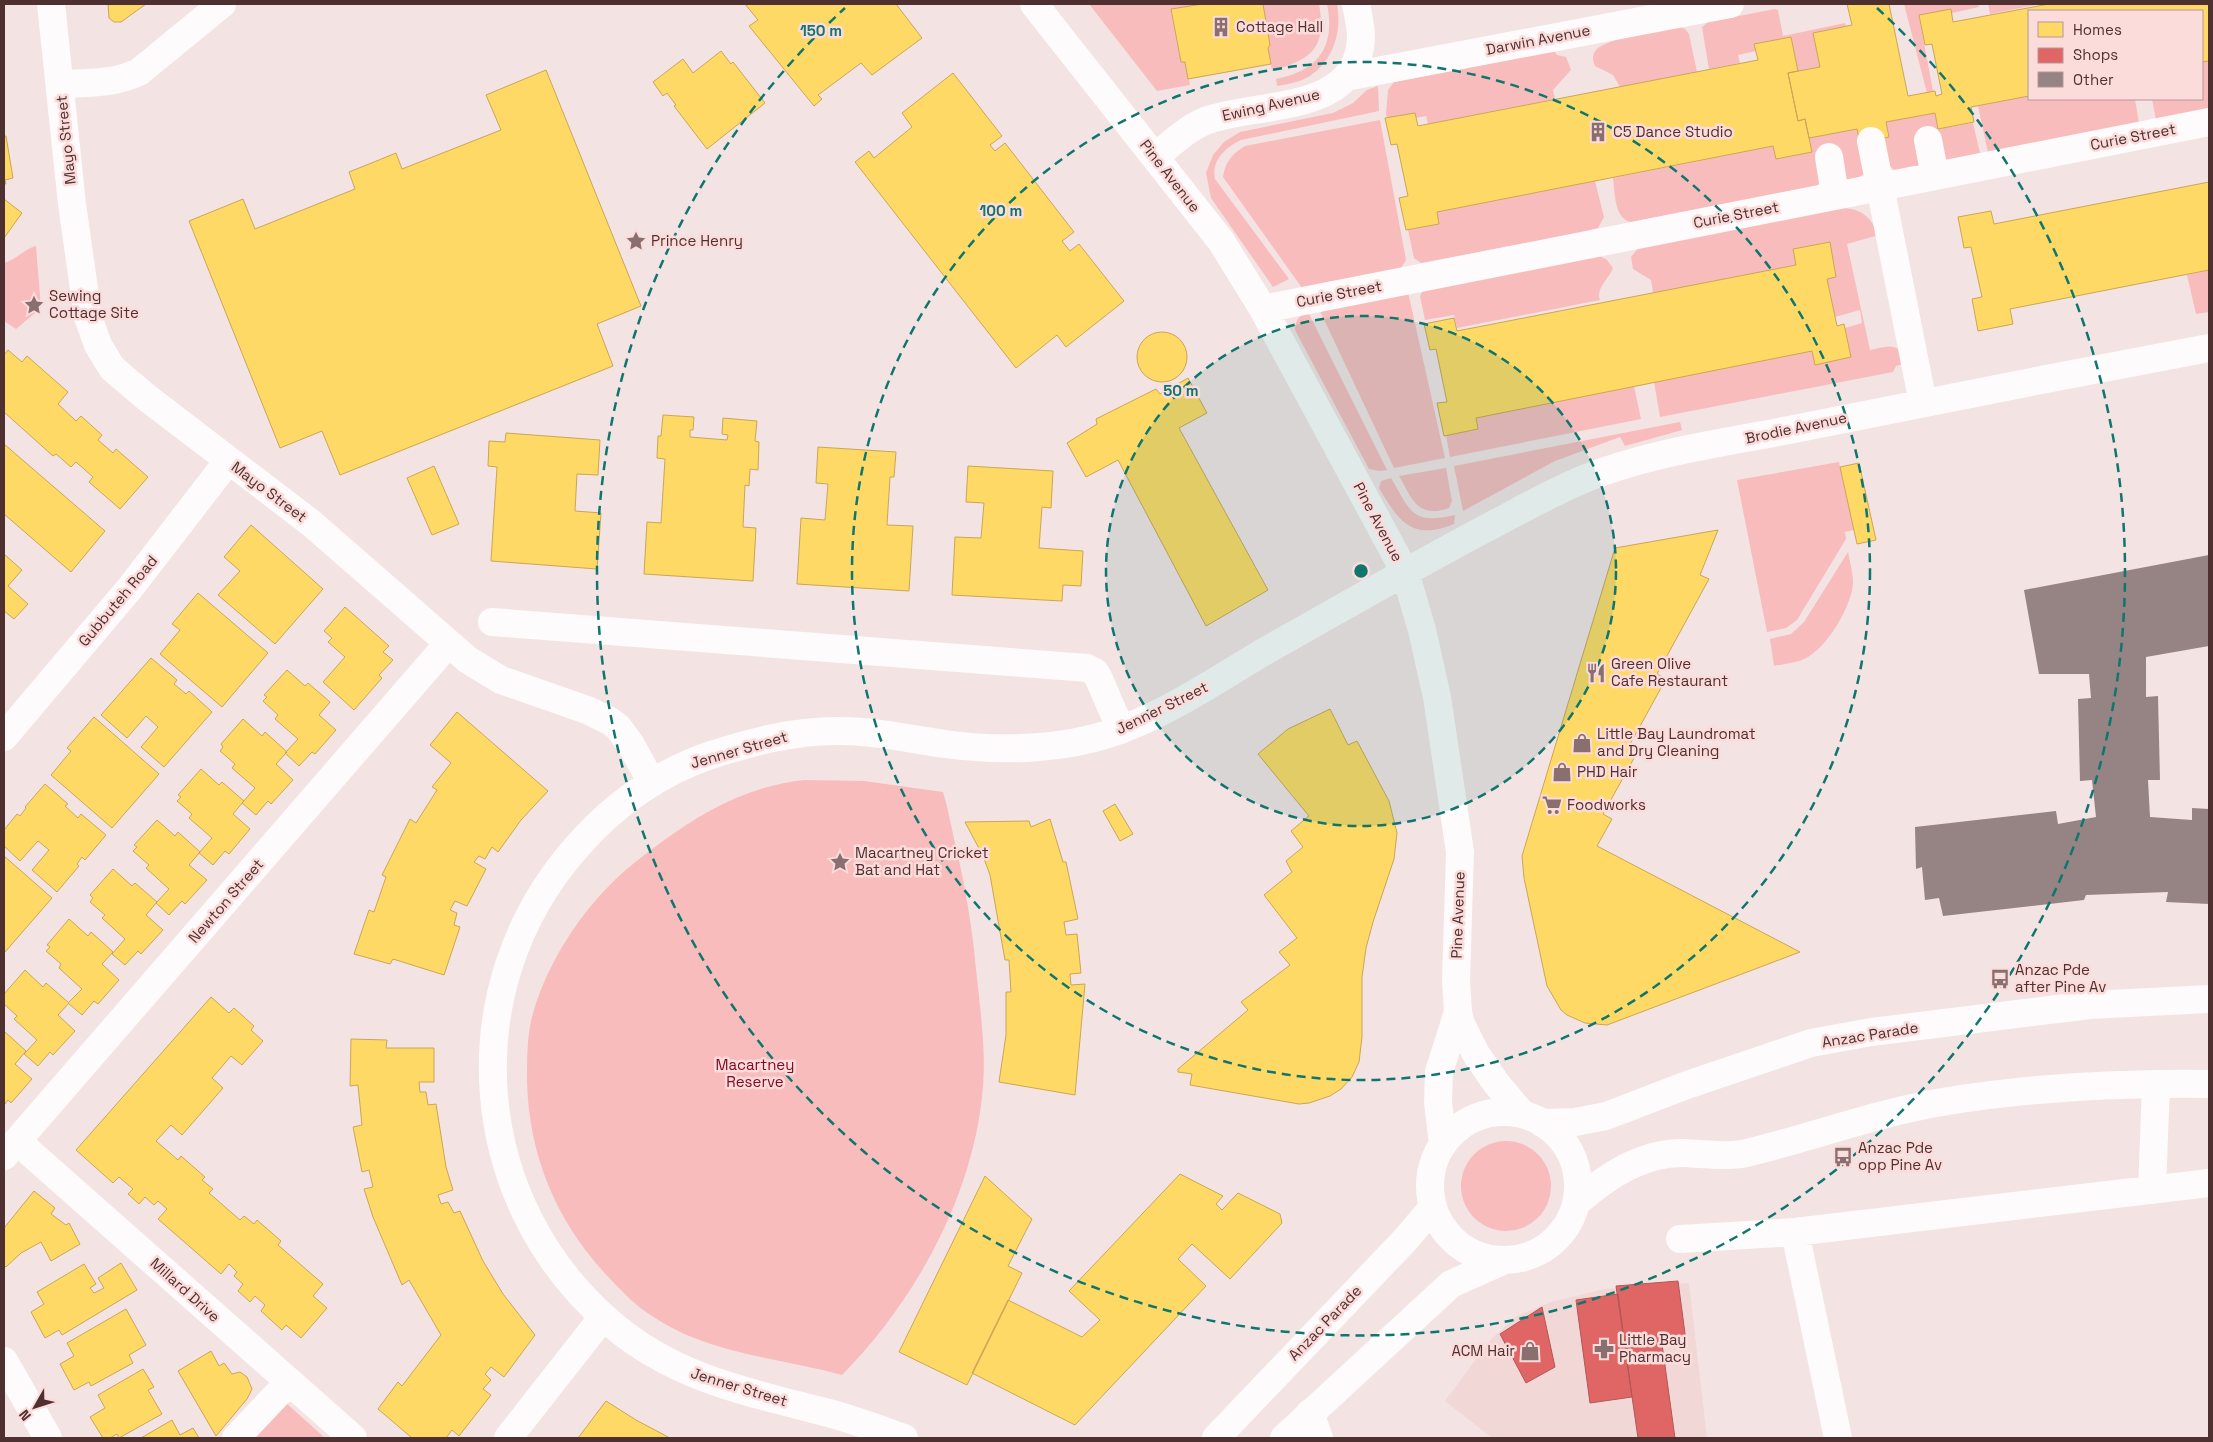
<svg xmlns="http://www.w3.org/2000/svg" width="2213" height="1442" font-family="'Space Grotesk',sans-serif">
<rect width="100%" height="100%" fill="#f4e3e3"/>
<path fill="#f2d7d7" d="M1689 1283 1707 1438H1492L1445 1401 1491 1339 1517 1316 1551 1302 1604 1289Z"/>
<path fill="#f8bcbd" d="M1089 4H1203L1171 10 1181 62H1185L1190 85 1157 91Z
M1263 4H1319C1327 48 1312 59 1272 71L1268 48 1270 45Z
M1327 4H1337C1342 31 1334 60 1310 76 1301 82 1288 84 1277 86L1276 79C1318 71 1336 47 1327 4Z
M1904 4H1978L1979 7 1952 13 1951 9 1919 16 1933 91 1927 93Z
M1988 4H2040L1990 14Z
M1775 9 1778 10 1783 36 1845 23 1846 27 1820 67 1798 71 1756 51 1738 55 1740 63 1709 69 1702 27 1708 22Z
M1680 27 1685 29 1689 34 1697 72 1620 87 1613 75 1595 66C1592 59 1592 54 1597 49 1608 38 1662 30 1680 27Z
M1554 51 1557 55 1566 57 1571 70 1553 90 1555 99 1428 124 1426 116 1416 118 1415 113 1388 118 1386 115 1388 90 1394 82Z
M2209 61V110L2156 120 2152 99H2202V62Z
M1378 86 1379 111 1241 140C1226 147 1211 160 1215 179L1289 279 1273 287 1211 198 1206 173 1213 155 1224 142 1240 132 1333 113 1353 103 1367 90Z
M2029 96V99H2135L2139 123 1988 153 1978 106Z
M1935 113 1938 129 1973 123 1980 153 1948 161 1920 163 1917 166 1896 171 1888 165 1882 138 1886 122Z
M1380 120 1406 260 1401 268 1302 288 1223 177C1225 162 1232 154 1245 146Z
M1857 129 1860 142 1872 166C1857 185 1843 181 1821 181L1817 186 1631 222C1614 219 1615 192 1613 178L1773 146 1777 159 1812 152 1809 138Z
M1595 181 1604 217 1598 228 1584 232 1421 263 1414 258 1408 230 1439 224 1437 212Z
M1842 208C1863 209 1870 217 1879 235L1847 244 1870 350C1881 348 1891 343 1900 350L1903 364 1896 366 1893 372 1660 417 1654 382 1812 351 1816 364 1851 357 1845 328 1862 323 1860 310 1835 317 1827 279 1836 276 1829 242 1793 249 1796 265 1653 293 1651 280 1633 269 1631 257 1639 247Z
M36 246 41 308 16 329 4 321V263C16 260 24 249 36 246Z
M1598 255 1607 260 1613 268C1609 279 1595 289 1600 300L1457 328 1454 315 1425 320 1420 296 1424 289Z
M2209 270V312L2196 314 2187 275Z
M1408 292 1445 458 1394 468 1320 311Z
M1308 312 1387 470 1380 471 1369 469 1295 330C1295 321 1299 315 1308 312Z
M1634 386 1641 419 1450 457 1446 435 1478 429 1476 418Z
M1680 422 1682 430 1625 446 1620 437 1555 461 1463 511 1454 466Z
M1839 462 1854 530 1845 532 1846 539 1797 620 1786 628 1767 632 1737 480Z
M1446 468 1452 501 1449 508C1418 519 1412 499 1399 476Z
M1391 478C1411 512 1412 525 1455 515L1454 524C1412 541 1399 522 1379 488L1381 481Z
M1848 552C1850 562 1853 573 1853 583 1852 606 1826 650 1804 659 1795 663 1783 664 1774 666L1770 639 1791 634 1804 622Z
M805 780 864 781 943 792C948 808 951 826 955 843 965 885 972 926 976 969 980 1008 986 1048 983 1086 975 1193 916 1300 842 1375 778 1358 704 1353 649 1314 636 1306 625 1294 614 1283 559 1227 529 1160 527 1081 527 1061 527 1040 531 1021 543 972 574 921 609 886 625 869 644 855 663 841 705 810 752 785 805 780Z
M1461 1186a45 45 0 1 1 90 0a45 45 0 1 1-90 0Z
M286 1403 325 1438H250Z"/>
<path fill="#ffd966" stroke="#caa656" d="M108 4H146L121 22H114L109 18Z
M745 4H896L922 38 872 75 861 63 818 95 822 99 814 106 749 26 758 20Z
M1203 4H1263L1270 45 1268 48 1271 64 1188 79 1185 62H1181L1171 9Z
M1847 4H1889L1908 96 1935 91 1936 96 1942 94 1932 44 1925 45 1919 15 1951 9 1953 22 2049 4H2209V61L2202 62V11H2029V96L1971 107 1974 122 1938 129 1935 113 1886 122 1889 137 1860 143 1857 129 1809 138 1805 119 1798 121 1788 73 1820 67 1813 33 1852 25Z
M1791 37 1798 71 1788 73 1798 121 1805 119 1812 152 1776 159 1773 146 1437 212 1439 224 1406 230 1399 198 1408 196 1397 144 1391 145 1385 118 1415 113 1418 126 1758 60 1754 44Z
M721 51 731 64 733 62 765 103 707 149 674 106 676 105 667 93 663 96 653 82 683 59 693 73Z
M546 70 641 306 597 324 613 366 340 475 322 431 280 448 189 221 243 199 255 229 355 189 349 172 374 162 396 153 402 169 501 130 486 95Z
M953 73 1002 136 990 145 995 151 1005 143 1074 232 1062 241 1070 251 1079 244 1124 301 1066 347 1057 335 1016 368 855 162 869 151 874 158 912 127 902 113Z
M4 136H6L13 178 5 180 6 184H4Z
M2209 182V270L2010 309 2013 324 1978 331 1972 299 1982 297 1971 247 1964 248 1958 217 1991 211 1994 224Z
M4 199 22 213 4 238Z
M1830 242 1836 277 1827 279 1837 326 1844 324 1851 357 1815 365 1812 351 1476 418 1478 429 1444 436 1437 403 1447 402 1436 349 1430 350 1424 324 1454 318 1457 331 1796 265 1793 249Z
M1137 357a25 25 0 1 1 50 0a25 25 0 1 1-50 0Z
M8 350 22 362 27 356 68 392 58 404 76 421 81 416 102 435 98 440 113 453 116 449 148 477 120 509 89 482 93 477 76 462 71 467 56 454 53 456 4 412V355Z
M1188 378 1207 413 1179 428 1268 590 1206 626 1118 460 1086 477 1067 443 1097 424 1096 419 1156 389 1160 394Z
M663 415 694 417 693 430H690V437L727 440 728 435 722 434 723 418 757 421 755 441 759 442 758 470 750 469 749 486 745 485 743 527 756 528 753 581 644 574 647 522 661 523 665 459 657 458 658 436H661Z
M506 433 600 440 598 475 577 474 575 511 601 513 597 569 491 561 497 467 488 466 489 441 505 442Z
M4 444 105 531 71 572 4 514Z
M818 447 896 452 894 477H890L887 525 913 526 909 591 797 584 801 518 825 520 828 484 816 483Z
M1859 463 1876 540 1857 544 1840 467Z
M434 466 459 524 432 535 407 478Z
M968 466 1053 471 1051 508 1042 507 1039 548 1083 551 1081 586 1063 585 1062 601 952 595 955 537 981 538 984 503 966 502Z
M251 525 323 589 275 644 218 595 240 571 224 557Z
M1718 530 1700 575 1709 579 1657 674 1666 679 1629 746 1638 751 1603 814 1612 819 1597 846 1800 952 1607 1025 1585 1023 1567 1015 1561 1010 1547 986 1524 878 1522 856 1615 548Z
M4 554 22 570 8 586 28 604 14 619 4 611Z
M198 593 268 653 222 707 160 654 180 630 172 624Z
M345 607 389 646 383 652 393 660 379 675 382 678 354 710 323 682 345 657 328 642 332 638 324 631Z
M151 658 177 680 174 684 186 694 189 691 212 712 164 767 141 747 158 727 146 716 127 738 101 715Z
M287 670 305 686 308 683 330 702 319 715 336 730 315 754 312 752 299 766 285 753 298 739 275 719 278 715 263 701 267 697 264 695Z
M1330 709 1348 745 1357 741 1389 801 1397 833 1394 859 1373 922 1366 948 1362 977V1037L1359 1062 1352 1077 1341 1089 1330 1096 1309 1103 1299 1104 1190 1085 1192 1074 1178 1072V1069L1248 1010 1241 1002 1290 965 1279 952 1297 938 1264 895 1292 872 1286 861 1303 847 1291 831 1309 816 1258 754 1288 729Z
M457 712 548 791 521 820 498 852 492 847 485 859 479 856 474 862 486 869 467 906 455 901 450 910 457 913 454 925 460 927 444 975 393 959 390 964 354 954 369 910 374 912 386 877 382 875 410 819 416 823 437 790 432 787 451 763 430 745Z
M94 717 159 774 112 828 51 775 71 751 67 748Z
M243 719 262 736 265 732 287 752 276 764 293 780 271 804 268 801 256 815 242 803 255 788 232 768 235 764 220 751 223 747 221 744Z
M201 769 219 785 222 782 244 801 233 814 250 829 229 854 225 851 213 865 199 853 212 838 189 818 192 814 177 801 181 797 178 795Z
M45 784 68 804 65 806 78 818 81 814 106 835 85 860 82 857 77 864 79 866 57 892 32 870 49 850 38 841 20 861 4 846V830L17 814 20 816 26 808 25 807Z
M1115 804 1133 834 1120 841 1103 811Z
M1050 819 1063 862H1066L1078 919 1064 922 1066 935 1077 934 1081 973 1070 974 1071 985 1085 984 1075 1095 999 1082 1006 1035V992H1011L1009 960H1005L990 875 983 856 965 822 1029 821 1031 827Z
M157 820 175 836 178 832 200 852 189 865 207 880 185 904 182 901 169 915 156 903 169 889 146 868 149 865 133 851 137 847 134 845Z
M4 856 52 898 5 952 4 951Z
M113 869 132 886 135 883 157 902 146 915 163 930 141 954 138 951 125 965 112 954 125 939 102 918 105 915 90 902 93 898 90 895Z
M69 919 88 936 91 932 113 952 102 964 119 980 98 1004 94 1001 82 1015 68 1003 82 989 59 968 61 964 46 951 50 947 47 945Z
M25 970 43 987 46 983 69 1003 58 1015 75 1031 53 1055 50 1052 38 1066 24 1054 37 1040 14 1019 17 1016 4 1004V994Z
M211 997 229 1013 234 1008 254 1026 251 1030 263 1041 242 1065 231 1056 212 1078 223 1088 182 1135 171 1125 156 1141 178 1160 181 1156 205 1177 202 1180 213 1189 209 1193 240 1220 244 1216 254 1224 257 1220 281 1241 278 1245 323 1284 313 1296 327 1308 301 1338 286 1325 282 1330 261 1311 265 1305 255 1296 250 1302 238 1291 243 1284 234 1276 237 1272 229 1264 221 1274 158 1219 167 1209 158 1201 154 1205 145 1197 139 1204 128 1194 133 1189 119 1177 113 1183 76 1150Z
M4 1031 26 1051 15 1064 32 1079 11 1103 8 1100 4 1105Z
M351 1039 387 1040 386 1048H434V1082H419L420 1092H426L428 1105 436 1104 446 1167 453 1190 438 1195 441 1204 448 1202 454 1213 460 1211 483 1261 503 1294 535 1335 504 1377 491 1367 485 1374 491 1380 483 1389 491 1395 459 1436 452 1430 446 1438H412L378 1409 398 1382 402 1386 441 1335 409 1280 402 1285 373 1217 364 1189 373 1187 369 1170 362 1172 353 1127 362 1125 358 1085 350 1086Z
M1180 1174 1223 1196 1216 1204 1222 1210 1238 1193 1280 1214 1282 1223 1230 1279 1192 1244 1178 1259 1206 1286 1075 1425 972 1373 1008 1300 1082 1337 1100 1320 1069 1291Z
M985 1176 1032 1219 1008 1266 1022 1273 967 1385 899 1352Z
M34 1191 55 1208 51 1214 66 1225 69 1223 80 1244 51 1261 41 1242 21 1253 6 1267 4 1265V1228Z
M121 1263 137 1290 62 1335 59 1330 45 1338 31 1312 44 1304 37 1292 84 1264 96 1284 90 1288 94 1293 104 1288 98 1278Z
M126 1309 146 1345 129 1355 133 1363 91 1386 89 1382 74 1390 60 1364 74 1356 67 1343Z
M211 1351 219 1366 224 1363 232 1374 240 1372 247 1377 252 1389 247 1399 216 1436 178 1371Z
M143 1369 154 1387 148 1390 162 1414 119 1438 117 1434 110 1438H103L90 1417 105 1408 98 1395Z
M606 1401 636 1420 670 1438H578Z
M172 1420 180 1435 193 1428 199 1438H141Z"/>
<path fill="#e06666" stroke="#b45656" d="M1678 1281 1686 1341 1662 1344 1675 1438H1638L1616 1286Z
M1618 1294 1632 1397 1590 1403 1576 1300Z
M1542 1307 1555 1367 1526 1383 1500 1334Z"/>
<path fill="#968384" d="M2209 555V646L2146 657V697L2158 696 2160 780H2148L2150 817 2192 820V808L2209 809V904L2166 902 2168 892 2086 895 2084 900 1943 916 1939 898 1925 900 1922 867 1916 869 1915 827 2056 811 2058 824 2096 817 2092 780 2080 781 2078 699 2091 698 2089 674H2039L2024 590Z"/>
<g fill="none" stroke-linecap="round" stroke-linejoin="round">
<path stroke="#fdfbfb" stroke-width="28" d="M51 4 72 204 88 317 98 345 112 368 146 397 311 523 468 660 501 680 587 710 610 721 618 727 631 745 652 783
M1034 4 1221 241 1263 309 1405 572 1422 630 1437 697 1460 852 1456 981 1458 1012 1461 1024 1476 1054 1496 1083 1522 1114
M1346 77 1730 4
M60 84C87 83 114 84 139 72L222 4
M1928 140 1935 176
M1871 141 1923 403
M1155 157C1171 144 1188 127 1208 120 1259 102 1358 114 1361 38 1361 26 1358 15 1356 4
M1829 157 1835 195
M1263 309 2209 122
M492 622 1087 668 1095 672 1099 679 1121 730
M4 737 130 588 228 461
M18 1142 353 1438
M1443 1144 1438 1102 1439 1072 1458 1012
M4 1156 447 645
M2152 1190 2156 1084
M1795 1232 1838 1438
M1680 1239 1795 1232 2209 1183
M4 1361 48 1438
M1310 1413 1319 1438
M236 1438 289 1382
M508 1438 603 1317
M904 1438C876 1428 847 1417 817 1410 743 1391 675 1377 614 1326 470 1206 451 991 575 849 612 806 659 772 714 754 755 741 798 730 841 731 876 731 910 739 945 744 1003 752 1070 750 1125 728 1174 709 1218 679 1262 653 1334 612 1406 571 1479 532 1514 514 1548 494 1584 479 1649 452 1730 442 1799 428 1936 400 2072 374 2209 348"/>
<path stroke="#fdfbfb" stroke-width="28" d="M1430 1186a74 74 0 1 1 148 0a74 74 0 1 1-148 0Z
M1542 1123 1575 1122 1606 1116 1687 1085 1811 1043 1871 1032 2090 1005 2209 999
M1576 1203C1607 1176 1642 1152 1685 1153 1705 1154 1722 1157 1742 1154 1811 1138 1878 1112 1948 1101 2034 1087 2122 1083 2209 1084
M1216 1438 1406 1239 1433 1207
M1284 1438 1451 1284 1505 1260"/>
</g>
<circle cx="1361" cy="571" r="255" fill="#0f766e" fill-opacity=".12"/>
<g fill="none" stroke="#0f766e" stroke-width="2.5" stroke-dasharray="9 6">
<circle cx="1361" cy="571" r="255"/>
<circle cx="1361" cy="571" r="509"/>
<path d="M1877 8A764 764 0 1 1 845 8"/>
</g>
<defs>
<symbol id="building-bare" viewBox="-9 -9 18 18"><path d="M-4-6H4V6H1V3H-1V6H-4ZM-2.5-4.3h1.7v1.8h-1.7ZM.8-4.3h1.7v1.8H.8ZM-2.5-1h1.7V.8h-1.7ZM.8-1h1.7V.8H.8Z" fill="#896f6f" stroke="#fcdcdb" stroke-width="2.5" paint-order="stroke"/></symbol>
<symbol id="sight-bare" viewBox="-9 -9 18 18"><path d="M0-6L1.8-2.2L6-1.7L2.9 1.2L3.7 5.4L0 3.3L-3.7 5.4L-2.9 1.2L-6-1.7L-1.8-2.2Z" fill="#896f6f" stroke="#fcdcdb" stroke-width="2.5" paint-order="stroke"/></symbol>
<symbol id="restaurant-bare" viewBox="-9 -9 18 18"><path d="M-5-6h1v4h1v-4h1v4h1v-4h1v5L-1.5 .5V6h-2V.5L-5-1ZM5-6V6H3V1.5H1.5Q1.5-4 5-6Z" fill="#896f6f" stroke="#fcdcdb" stroke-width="2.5" paint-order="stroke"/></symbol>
<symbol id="shop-bare" viewBox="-9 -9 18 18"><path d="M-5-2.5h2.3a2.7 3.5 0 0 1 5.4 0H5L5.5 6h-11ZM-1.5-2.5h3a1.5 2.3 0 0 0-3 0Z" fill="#896f6f" stroke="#fcdcdb" stroke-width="2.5" paint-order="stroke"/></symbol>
<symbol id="supermarket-bare" viewBox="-9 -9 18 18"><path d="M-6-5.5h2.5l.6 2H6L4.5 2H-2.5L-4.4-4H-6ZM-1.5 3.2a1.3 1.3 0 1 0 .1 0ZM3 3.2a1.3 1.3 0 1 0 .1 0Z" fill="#896f6f" stroke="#fcdcdb" stroke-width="2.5" paint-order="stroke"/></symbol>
<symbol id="bus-bare" viewBox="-9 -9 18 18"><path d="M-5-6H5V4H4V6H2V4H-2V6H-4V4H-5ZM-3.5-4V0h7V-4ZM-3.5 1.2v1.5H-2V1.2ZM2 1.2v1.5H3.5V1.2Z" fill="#896f6f" stroke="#fcdcdb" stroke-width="2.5" paint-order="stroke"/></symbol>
<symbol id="pharmacy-bare" viewBox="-9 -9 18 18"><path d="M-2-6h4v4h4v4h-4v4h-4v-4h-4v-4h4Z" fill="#896f6f" stroke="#fcdcdb" stroke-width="2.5" paint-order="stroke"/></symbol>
</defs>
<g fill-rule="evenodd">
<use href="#building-bare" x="1207" y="13" width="28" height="28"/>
<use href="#building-bare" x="1584" y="118" width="28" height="28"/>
<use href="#sight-bare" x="622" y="227" width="28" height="28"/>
<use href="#sight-bare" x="20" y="291" width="28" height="28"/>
<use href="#restaurant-bare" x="1582" y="659" width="28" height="28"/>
<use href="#shop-bare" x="1568" y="729" width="28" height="28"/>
<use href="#shop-bare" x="1548" y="758" width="28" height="28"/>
<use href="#supermarket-bare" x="1538" y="791" width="28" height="28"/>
<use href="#sight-bare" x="826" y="848" width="28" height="28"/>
<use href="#bus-bare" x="1986" y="965" width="28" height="28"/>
<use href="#bus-bare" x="1829" y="1143" width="28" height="28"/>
<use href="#pharmacy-bare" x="1590" y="1335" width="28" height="28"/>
<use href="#shop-bare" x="1516" y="1337" width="28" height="28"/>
</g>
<g text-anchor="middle" stroke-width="5" stroke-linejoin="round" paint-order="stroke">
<g font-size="15" fill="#4f3030" stroke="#fcdcdb" text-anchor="start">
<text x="1236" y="32">Cottage Hall</text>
<text x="1613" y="137">C5 Dance Studio</text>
<text x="651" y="246">Prince Henry</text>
<text x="49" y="301">Sewing<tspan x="49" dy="17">Cottage Site</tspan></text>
<text x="1611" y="669">Green Olive<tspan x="1611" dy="17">Cafe Restaurant</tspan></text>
<text x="1597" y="739">Little Bay Laundromat<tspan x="1597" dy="17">and Dry Cleaning</tspan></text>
<text x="1577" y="777">PHD Hair</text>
<text x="1567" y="810">Foodworks</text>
<text x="855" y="858">Macartney Cricket<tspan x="855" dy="17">Bat and Hat</tspan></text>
<text x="2015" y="975">Anzac Pde<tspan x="2015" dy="17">after Pine Av</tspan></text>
<text x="1858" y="1153">Anzac Pde<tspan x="1858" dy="17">opp Pine Av</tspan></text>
<text x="1619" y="1345">Little Bay<tspan x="1619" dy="17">Pharmacy</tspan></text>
<text x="1515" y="1356" text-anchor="end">ACM Hair</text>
</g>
<g font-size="15" fill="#4f3030" stroke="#fcdcdb">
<text transform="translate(1538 40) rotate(-11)" y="5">Darwin Avenue</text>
<text transform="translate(1271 105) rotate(-13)" y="5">Ewing Avenue</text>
<text transform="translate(2133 137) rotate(-11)" y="5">Curie Street</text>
<text transform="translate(66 140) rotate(-96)" y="5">Mayo Street</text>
<text transform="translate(1170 176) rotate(52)" y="5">Pine Avenue</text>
<text transform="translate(1736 215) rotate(-11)" y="5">Curie Street</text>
<text transform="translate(1339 294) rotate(-11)" y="5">Curie Street</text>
<text transform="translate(1796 428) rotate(-12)" y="5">Brodie Avenue</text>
<text transform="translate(269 492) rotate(37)" y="5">Mayo Street</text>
<text transform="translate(1378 522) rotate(62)" y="5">Pine Avenue</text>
<text transform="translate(118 601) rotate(-50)" y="5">Gubbuteh Road</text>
<text transform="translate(1162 708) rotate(-26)" y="5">Jenner Street</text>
<text transform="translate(739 750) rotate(-16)" y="5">Jenner Street</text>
<text transform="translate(226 901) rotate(-49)" y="5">Newton Street</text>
<text transform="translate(1458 915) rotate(-88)" y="5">Pine Avenue</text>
<text transform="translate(1870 1035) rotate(-9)" y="5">Anzac Parade</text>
<text transform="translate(185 1290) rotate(42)" y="5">Millard Drive</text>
<text transform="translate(1325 1323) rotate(-46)" y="5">Anzac Parade</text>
<text transform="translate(739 1387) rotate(17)" y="5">Jenner Street</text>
</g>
<g font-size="15" fill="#830922" stroke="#fcdcdb">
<text x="755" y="1070">Macartney<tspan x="755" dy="17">Reserve</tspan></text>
</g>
</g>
<circle cx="1361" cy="571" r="8" fill="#0f766e" stroke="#fcdcdb" stroke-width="2.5"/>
<g font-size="15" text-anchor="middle" font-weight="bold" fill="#0f766e" stroke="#fcdcdb" stroke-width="5" stroke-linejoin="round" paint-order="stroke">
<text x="821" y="36">150 m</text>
<text x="1001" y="216">100 m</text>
<text x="1181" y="396">50 m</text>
</g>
<rect width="2213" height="1442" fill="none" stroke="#4f3030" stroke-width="10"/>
<rect x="2028" y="10" width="175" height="90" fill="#fcdcdb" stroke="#b79797"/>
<rect x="2038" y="22" width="25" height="15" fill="#ffd966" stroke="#b79797"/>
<text x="2073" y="35" font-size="15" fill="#4f3030">Homes</text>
<rect x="2038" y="48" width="25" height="15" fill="#e06666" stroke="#b79797"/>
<text x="2073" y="60" font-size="15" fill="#4f3030">Shops</text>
<rect x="2038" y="72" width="25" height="15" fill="#968384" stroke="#b79797"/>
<text x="2073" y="85" font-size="15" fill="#4f3030">Other</text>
<g transform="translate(35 1407) rotate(231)" stroke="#fcdcdb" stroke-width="4" paint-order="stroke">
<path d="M0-4L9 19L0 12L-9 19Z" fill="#4f3030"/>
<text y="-8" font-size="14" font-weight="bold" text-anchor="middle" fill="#4f3030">N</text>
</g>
</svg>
